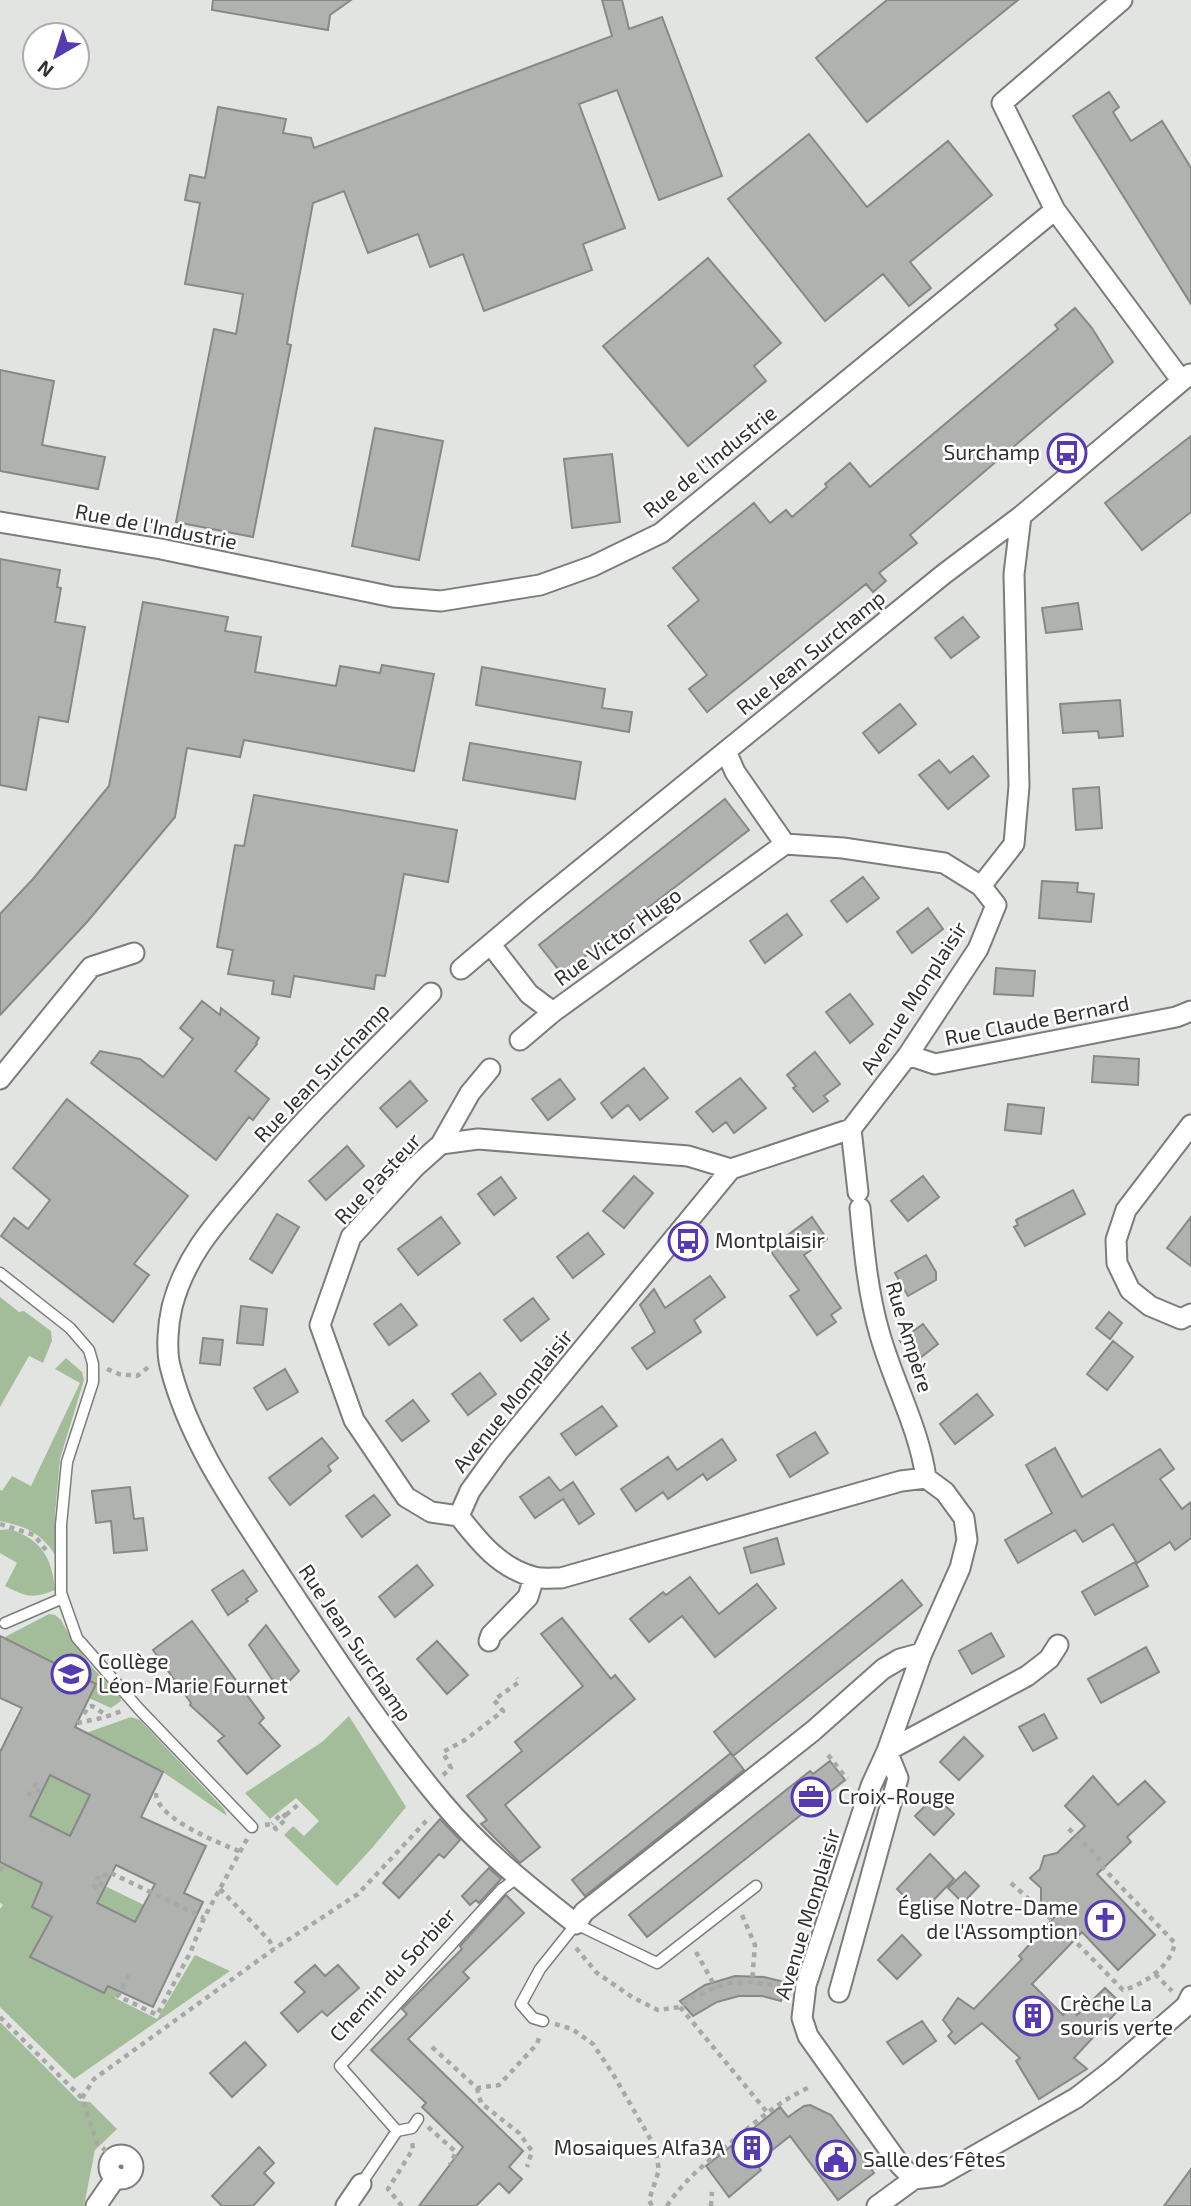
<svg xmlns="http://www.w3.org/2000/svg" width="1191" height="2206" font-family="'Exo 2',sans-serif">
<rect width="100%" height="100%" fill="#e2e4e1"/>
<path fill="#a3bd9a" d="M0 1297 19 1312 24 1311 51 1331 52 1341 43 1363 29 1356 0 1407Z
M66 1358 82 1372 84 1380 60 1459 55 1514 56 1556C40 1532 27 1527 0 1521V1490L2 1491 12 1476 31 1486 80 1383 55 1369Z
M10 1529C42 1540 52 1558 55 1590 32 1599 27 1597 5 1586L17 1563 0 1553V1530Z
M49 1614 55 1615 61 1620 71 1638 91 1666 120 1697 121 1701 111 1708 89 1698 95 1683 3 1638Z
M349 1716 406 1807 373 1847 337 1886 284 1835 293 1826 304 1836 319 1821 296 1798 270 1819 245 1793 322 1742Z
M131 1717 140 1720 224 1809 227 1816 163 1772 86 1733Z
M49 1775 90 1795 70 1836 30 1816Z
M0 1862 42 1883 32 1907 52 1917 31 1957 104 1993 114 1975 124 1979 115 1998 157 2019 195 1955 230 1971 74 2079 0 2007V1909L3 1905 0 1903Z
M105 1886 144 1905 135 1922 97 1903Z
M0 2022 79 2101 90 2102 117 2129 95 2150 84 2206H0Z"/>
<path fill="#b0b2af" stroke="#878986" stroke-width="2" fill-rule="evenodd" d="M213 0H351L330 15 328 30 212 10Z
M602 0H622L629 29 662 17 722 176 659 200 617 90 579 104 625 228 583 244 592 270 484 311 463 254 430 267 418 234 368 253 344 191 313 203 294 304 287 344 291 345 253 537 176 522 214 329 236 334 243 294 185 284 200 203 185 200 190 175 205 178 218 107 286 119 283 133 311 138 314 148 612 36Z
M887 0H1018L867 122 816 58Z
M1109 92 1119 107 1113 112 1131 141 1162 121 1191 168V304L1073 116Z
M809 134 867 207 948 141 992 195 910 262 931 288 909 306 883 274 825 321 728 199Z
M708 258 781 343 754 366 766 381 688 446 603 346Z
M1075 308 1092 328 1113 362 910 535 917 543 879 573 886 581 873 592 866 584 707 712 689 689 707 675 668 626 699 600 673 568 754 503 770 523 786 510 792 517 827 487 825 484 850 463 870 487 1058 329 1055 325Z
M0 370 54 381 42 445 105 457 98 489 0 471Z
M375 428 443 441 419 560 352 546Z
M1191 436V512L1142 550 1105 503Z
M612 454 620 522 572 528 564 459Z
M0 559 60 570 57 587 61 588 55 622 85 627 68 722 39 717 26 790 0 785Z
M143 602 228 617 225 631 261 637 255 672 336 686 340 666 380 673 382 665 434 674 414 771 244 740 240 757 187 748 175 817 87 922 0 1015V914L33 879 109 786Z
M1078 603 1082 629 1046 633 1042 608Z
M963 617 979 637 951 658 935 638Z
M482 667 605 689 602 708 632 712 629 732 476 705Z
M1120 700 1123 736 1099 738 1098 731 1063 733 1060 704Z
M900 704 916 724 879 753 863 733Z
M470 743 581 762 575 799 463 780Z
M973 756 989 776 948 809 919 775 939 760 950 773Z
M1099 787 1102 828 1076 830 1073 789Z
M254 795 457 830 448 882 404 874 385 976 376 975 374 989 294 976 290 997 272 994 274 981 228 974 233 950 217 947 235 845 244 846Z
M725 799 749 830 562 974 539 945Z
M863 877 879 898 847 922 831 901Z
M1042 881 1078 883 1077 892 1094 894 1091 922 1039 918Z
M928 908 943 929 912 953 897 932Z
M787 914 802 935 765 963 750 941Z
M996 968 1035 971 1033 996 994 994Z
M850 994 873 1024 850 1043 826 1012Z
M202 1001 220 1015 221 1008 259 1038 256 1043 257 1044 235 1071 269 1099 253 1120 249 1117 216 1160 91 1063 100 1051 140 1059 163 1077 193 1039 180 1028Z
M815 1052 840 1084 824 1096 828 1101 813 1112 793 1088 796 1086 787 1075Z
M1094 1056 1139 1059 1138 1085 1092 1082Z
M644 1068 668 1098 640 1120 628 1105 612 1118 601 1103Z
M740 1078 766 1108 734 1133 726 1122 713 1132 696 1112Z
M560 1079 575 1099 548 1120 532 1099Z
M410 1081 427 1101 397 1127 380 1108Z
M67 1099 188 1196 134 1264 149 1275 113 1322 1 1236 14 1218 28 1229 50 1200 13 1168Z
M1008 1104 1044 1108 1041 1134 1005 1130Z
M347 1146 364 1166 326 1200 309 1181Z
M634 1176 653 1193 624 1228 603 1211Z
M923 1176 939 1197 908 1221 891 1201Z
M501 1177 516 1198 494 1215 478 1194Z
M1073 1190 1085 1214 1025 1246 1014 1227 1018 1225 1016 1220Z
M277 1214 299 1227 272 1273 250 1259Z
M441 1217 460 1243 418 1275 398 1249Z
M812 1217 827 1239 804 1255 841 1308 831 1315 836 1322 817 1335 790 1296 799 1290 769 1249Z
M1191 1217V1266L1167 1248Z
M588 1233 604 1254 573 1278 557 1257Z
M926 1255 936 1272V1280L908 1296 895 1273Z
M710 1276 725 1297 694 1320 701 1332 647 1369 632 1348 655 1332 640 1305 654 1289 665 1308Z
M533 1298 549 1319 521 1341 504 1320Z
M401 1304 417 1325 389 1345 374 1324Z
M241 1306 267 1309 263 1345 237 1343Z
M1109 1312 1122 1323 1110 1339 1096 1328Z
M923 1324 938 1344 916 1361 900 1341Z
M203 1338 223 1340 220 1365 200 1363Z
M1113 1341 1133 1357 1107 1390 1087 1374Z
M285 1369 298 1392 267 1410 254 1388Z
M480 1373 496 1394 468 1415 452 1394Z
M977 1394 993 1415 955 1444 940 1424Z
M413 1400 429 1421 402 1441 386 1421Z
M602 1406 617 1426 576 1455 561 1434Z
M815 1432 828 1453 790 1477 777 1455Z
M322 1438 338 1458 328 1466 331 1471 290 1505 269 1478Z
M722 1439 736 1460 707 1480 703 1474 668 1499 663 1492 636 1511 621 1489 668 1457 677 1470Z
M1055 1448 1082 1497 1160 1449 1174 1469 1160 1479 1182 1509 1191 1502V1538L1175 1550 1170 1542 1137 1563 1113 1524 1083 1542 1075 1530 1018 1563 1005 1540 1052 1513 1026 1465Z
M549 1477 560 1491 573 1482 594 1514 579 1524 563 1499 535 1518 520 1497Z
M130 1487 134 1519 143 1518 147 1550 114 1553 111 1521 96 1523 92 1491Z
M374 1495 390 1515 362 1537 346 1516Z
M777 1538 784 1564 751 1573 744 1548Z
M1135 1562 1148 1586 1095 1615 1082 1592Z
M417 1565 433 1585 395 1617 379 1597Z
M243 1570 257 1591 246 1599 248 1601 228 1615 212 1590Z
M690 1577 719 1614 757 1584 776 1608 715 1657 682 1616 649 1642 630 1619 663 1592 666 1595Z
M902 1580 922 1605 733 1756 714 1732Z
M562 1618 611 1679 615 1675 635 1699 505 1805 540 1847 520 1863 481 1824 487 1820 467 1796 522 1751 515 1742 583 1686 541 1634Z
M192 1621 264 1718 259 1723 280 1746 247 1774 218 1741 224 1736 190 1705 191 1703 153 1650Z
M266 1625 299 1671 280 1691 249 1645Z
M991 1633 1004 1656 972 1674 959 1651Z
M0 1636 96 1684 75 1727 163 1772 141 1817 206 1846 184 1893 203 1902 153 2007 108 1986 104 1993 30 1957 52 1917 32 1907 42 1883 0 1862V1752L22 1708 0 1698ZM50 1775 90 1795 70 1836 30 1816ZM116 1865 155 1884 135 1922 97 1903Z
M437 1641 468 1675 447 1694 417 1659Z
M1146 1647 1159 1672 1101 1703 1088 1679Z
M1044 1714 1057 1738 1033 1751 1019 1727Z
M964 1737 983 1756 959 1780 940 1762Z
M731 1753 744 1770 585 1896 572 1880Z
M830 1761 845 1780 647 1937 629 1915 810 1771 813 1774Z
M1093 1776 1118 1805 1145 1781 1165 1802 1127 1837 1131 1842 1097 1874 1155 1935 1118 1970 1082 1932 1032 1984 1063 2015 1070 2008 1077 2015 1105 1988 1123 2005 1074 2058 1087 2069 1039 2099 1016 2061 1020 2058 982 2023 955 2044 948 2036 952 2032 943 2020 958 1998 974 2009 1022 1959 1019 1956 1059 1912 1041 1901V1888L1030 1878 1040 1869 1044 1856 1057 1853 1085 1826 1065 1806Z
M935 1796 954 1814 934 1835 915 1816Z
M440 1819 460 1840 444 1858 439 1854 399 1898 383 1883Z
M930 1854 954 1879 921 1913 897 1889Z
M489 1868 501 1879 479 1903 476 1900 470 1905 462 1896Z
M965 1872 979 1886 963 1903 948 1888Z
M506 1895 524 1913 463 1972 469 1978 408 2039 523 2151 509 2167 522 2179 509 2193 499 2183 476 2206H419L463 2147 422 2107 426 2103 371 2050 407 2014 402 2009 462 1949 460 1946Z
M902 1935 921 1955 897 1979 878 1960Z
M315 1965 325 1976 338 1965 359 1988 327 2016 322 2011 298 2032 281 2013 305 1992 295 1982Z
M735 1976 764 1977 788 1983 781 2001 762 1996H739L717 2002 693 2016 680 2001 705 1985Z
M922 2021 936 2041 903 2064 887 2042Z
M245 2042 266 2065 232 2097 210 2073Z
M810 2105 831 2115 874 2173 838 2200 790 2136 756 2163 761 2170 729 2197 706 2166 780 2107 788 2117 804 2106Z
M259 2147 274 2163 264 2173 274 2183 253 2206H222L212 2196Z
M1191 2169V2206H1164Z"/>
<g fill="none" stroke-linecap="round" stroke-linejoin="round">
<defs>
<path id="lane" d="M0 1273 70 1328 89 1350 93 1364V1382L67 1462 61 1525V1593L77 1638 139 1709 252 1827
M5 1623 63 1598
M543 2021 533 2018 521 2004 540 1969 576 1924 657 1963 756 1886
M397 2131 412 2128 418 2119
M361 2184 397 2131 340 2066 502 1889 517 1878"/>
<path id="street" d="M1055 210 1002 103 1122 0
M0 522 161 549 393 597 441 601 540 585 593 566 661 533 1055 210 1181 380
M726 751 735 772 785 844 843 848 944 863 981 886
M491 945 529 994 553 1012 785 844
M461 969 533 908 944 574 1021 516 1190 374
M431 993C369 1056 305 1116 249 1184 216 1223 185 1256 172 1307 168 1324 166 1349 170 1366 190 1446 241 1514 285 1582 335 1657 384 1733 442 1802 481 1849 529 1887 576 1924L584 1912 813 1731 883 1669 900 1659 922 1653
M520 1040 553 1012
M908 1055 935 1064 1176 1017 1191 1011
M0 1079 91 967 134 953
M1191 1125 1126 1210 1116 1240 1117 1263 1130 1290 1150 1306 1181 1319 1191 1314
M851 1129 858 1192
M441 1144 470 1093 490 1069
M860 1208C864 1251 868 1294 880 1335 894 1384 919 1428 926 1478
M459 1516 431 1512 406 1497 354 1420 320 1325 351 1237 414 1168 441 1144 478 1139 688 1156 731 1169
M489 1641 491 1635 528 1597 534 1577
M839 1992 898 1778 887 1751 1027 1676 1049 1659 1058 1645
M109 2167a12 12 0 1 1 24 0a12 12 0 1 1-24 0Z
M914 2179 900 2165 808 2036 802 2018 806 1985 871 1786 887 1751 922 1653 960 1568 967 1540 964 1518 945 1492 926 1478 901 1481 561 1578C553 1578 542 1579 534 1577 500 1568 479 1542 459 1516L470 1491 499 1451 731 1169 851 1129 908 1055 978 949 996 905 981 886 1014 844 1019 786 1014 574 1021 516
M96 2206 116 2177
M346 2206 361 2184
M877 2206 914 2179 939 2176 1076 2098 1111 2071 1186 2006 1191 1996"/>
</defs>
<use href="#lane" stroke="#7b7d7a" stroke-width="13"/>
<use href="#street" stroke="#7b7d7a" stroke-width="23"/>
<path stroke="#a8a9a7" stroke-width="4.5" stroke-dasharray="5 5" stroke-linecap="butt" d="M107 1369 119 1374 137 1376 150 1366
M0 1524 34 1535 46 1550
M84 1714 88 1707 92 1706 108 1716
M77 1723 102 1718 122 1711
M828 1755 847 1779
M443 1775 451 1768 443 1752 465 1740 503 1711 494 1700 519 1682 517 1678
M156 1793C156 1819 220 1843 241 1852
M28 1796 35 1785 40 1787 34 1798
M286 1815 300 1803
M265 1825 272 1824 276 1829 287 1818 282 1813 272 1824
M0 1871 4 1864
M111 1873 204 1918
M99 1876 94 1886 99 1889 107 1871
M1011 1883 1071 1937 1123 1990C1145 1984 1170 1967 1175 1943L1104 1869 1097 1856 1068 1828
M220 1889 269 1940 274 1949
M742 1915 755 1945 752 1982
M576 1948 597 1973 632 1997 658 2010 680 2007 694 1997 727 1983 752 1982 780 1986 786 1982
M696 1952 716 1988
M1155 1974 1172 1991
M129 1975 118 1996 157 2015 191 1951 204 1918 247 1839
M680 2007 767 2112
M0 2017 82 2098 97 2143 113 2157
M555 2024 572 2029 593 2044 613 2074 655 2147 659 2170 649 2200 652 2206
M432 2047 477 2088 499 2085 537 2044 540 2035
M477 2088 481 2103 519 2133 532 2151 527 2167
M82 2098 94 2079 274 1949 358 1894 430 1817
M428 2127 456 2152 450 2165
M402 2206 388 2189 413 2149 412 2142
M667 2206C683 2181 705 2164 728 2145 754 2123 780 2100 812 2086
M711 2206 712 2192"/>
<use href="#lane" stroke="#fff" stroke-width="10"/>
<use href="#street" stroke="#fff" stroke-width="19"/>
</g>
<defs>
<symbol id="bus-ring" viewBox="-11 -11 22 22"><circle r="9.5" fill="#fff" stroke="#553ab1" stroke-width="1.5"/><path d="M-5-6H5V4H4V6H2V4H-2V6H-4V4H-5ZM-3.5-4V0h7V-4ZM-3.5 1.2v1.5H-2V1.2ZM2 1.2v1.5H3.5V1.2Z" fill="#553ab1"/></symbol>
<symbol id="school-ring" viewBox="-11 -11 22 22"><circle r="9.5" fill="#fff" stroke="#553ab1" stroke-width="1.5"/><path d="M0-5L7-2L0 1L-7-2ZM-4 1L0 2.5L4 1V4Q0 6-4 4Z" fill="#553ab1"/></symbol>
<symbol id="office-ring" viewBox="-11 -11 22 22"><circle r="9.5" fill="#fff" stroke="#553ab1" stroke-width="1.5"/><path d="M-6-3h4V-5.5h4V-3h4V5H-6ZM-1-4.5V-3h2v-1.5ZM-6 0V1H6V0Z" fill="#553ab1"/></symbol>
<symbol id="church-ring" viewBox="-11 -11 22 22"><circle r="9.5" fill="#fff" stroke="#553ab1" stroke-width="1.5"/><path d="M-1.2-6h2.4v3.5h3.3v2.4h-3.3V6h-2.4V-.1h-3.3v-2.4h3.3Z" fill="#553ab1"/></symbol>
<symbol id="building-ring" viewBox="-11 -11 22 22"><circle r="9.5" fill="#fff" stroke="#553ab1" stroke-width="1.5"/><path d="M-4-6H4V6H1V3H-1V6H-4ZM-2.5-4.3h1.7v1.8h-1.7ZM.8-4.3h1.7v1.8H.8ZM-2.5-1h1.7V.8h-1.7ZM.8-1h1.7V.8H.8Z" fill="#553ab1"/></symbol>
<symbol id="civic-ring" viewBox="-11 -11 22 22"><circle r="9.5" fill="#fff" stroke="#553ab1" stroke-width="1.5"/><path d="M-.6-6.5H3V-4.5H.6V-3L4-1V1h2V6H-6V1h2V-1L-.6-3ZM-1.2 2.5V6h2.4V2.5Z" fill="#553ab1"/></symbol>
</defs>
<g fill-rule="evenodd">
<use href="#bus-ring" x="1045" y="431" width="44" height="44"/>
<use href="#bus-ring" x="666" y="1219" width="44" height="44"/>
<use href="#school-ring" x="49" y="1652" width="44" height="44"/>
<use href="#office-ring" x="789" y="1775" width="44" height="44"/>
<use href="#church-ring" x="1083" y="1898" width="44" height="44"/>
<use href="#building-ring" x="1011" y="1994" width="44" height="44"/>
<use href="#building-ring" x="730" y="2126" width="44" height="44"/>
<use href="#civic-ring" x="814" y="2138" width="44" height="44"/>
</g>
<g text-anchor="middle" stroke-width="5" stroke-linejoin="round" paint-order="stroke">
<g font-size="21" fill="#303130" stroke="#fff" text-anchor="start">
<text x="1040" y="460" text-anchor="end">Surchamp</text>
<text x="715" y="1248">Montplaisir</text>
<text x="98" y="1669">Collège<tspan x="98" dy="24">Léon-Marie Fournet</tspan></text>
<text x="838" y="1804">Croix-Rouge</text>
<text x="1078" y="1915" text-anchor="end">Église Notre-Dame<tspan x="1078" dy="24">de l'Assomption</tspan></text>
<text x="1060" y="2011">Crèche La<tspan x="1060" dy="24">souris verte</tspan></text>
<text x="725" y="2155" text-anchor="end">Mosaiques Alfa3A</text>
<text x="863" y="2167">Salle des Fêtes</text>
</g>
<g font-size="21" fill="#303130" stroke="#fff">
<text transform="translate(710 462) rotate(-39)" y="7">Rue de l'Industrie</text>
<text transform="translate(156 527) rotate(11)" y="7">Rue de l'Industrie</text>
<text transform="translate(811 653) rotate(-39)" y="7">Rue Jean Surchamp</text>
<text transform="translate(618 937) rotate(-36)" y="7">Rue Victor Hugo</text>
<text transform="translate(914 998) rotate(-57)" y="7">Avenue Monplaisir</text>
<text transform="translate(1037 1021) rotate(-11)" y="7">Rue Claude Bernard</text>
<text transform="translate(322 1073) rotate(-46)" y="7">Rue Jean Surchamp</text>
<text transform="translate(378 1179) rotate(-47)" y="7">Rue Pasteur</text>
<text transform="translate(909 1337) rotate(73)" y="7">Rue Ampère</text>
<text transform="translate(513 1401) rotate(-51)" y="7">Avenue Monplaisir</text>
<text transform="translate(355 1643) rotate(56)" y="7">Rue Jean Surchamp</text>
<text transform="translate(808 1914) rotate(-73)" y="7">Avenue Monplaisir</text>
<text transform="translate(393 1975) rotate(-47)" y="7">Chemin du Sorbier</text>
</g>
</g>
<g transform="translate(56 56) rotate(219)"><circle r="33" fill="#ffffff" stroke="#acadac" stroke-width="2"/>
<path d="M0-5L12 26L0 18L-12 26Z" fill="#553ab1"/>
<text y="-10" font-size="19" font-weight="bold" text-anchor="middle" fill="#303130">N</text>
</g>
</svg>
